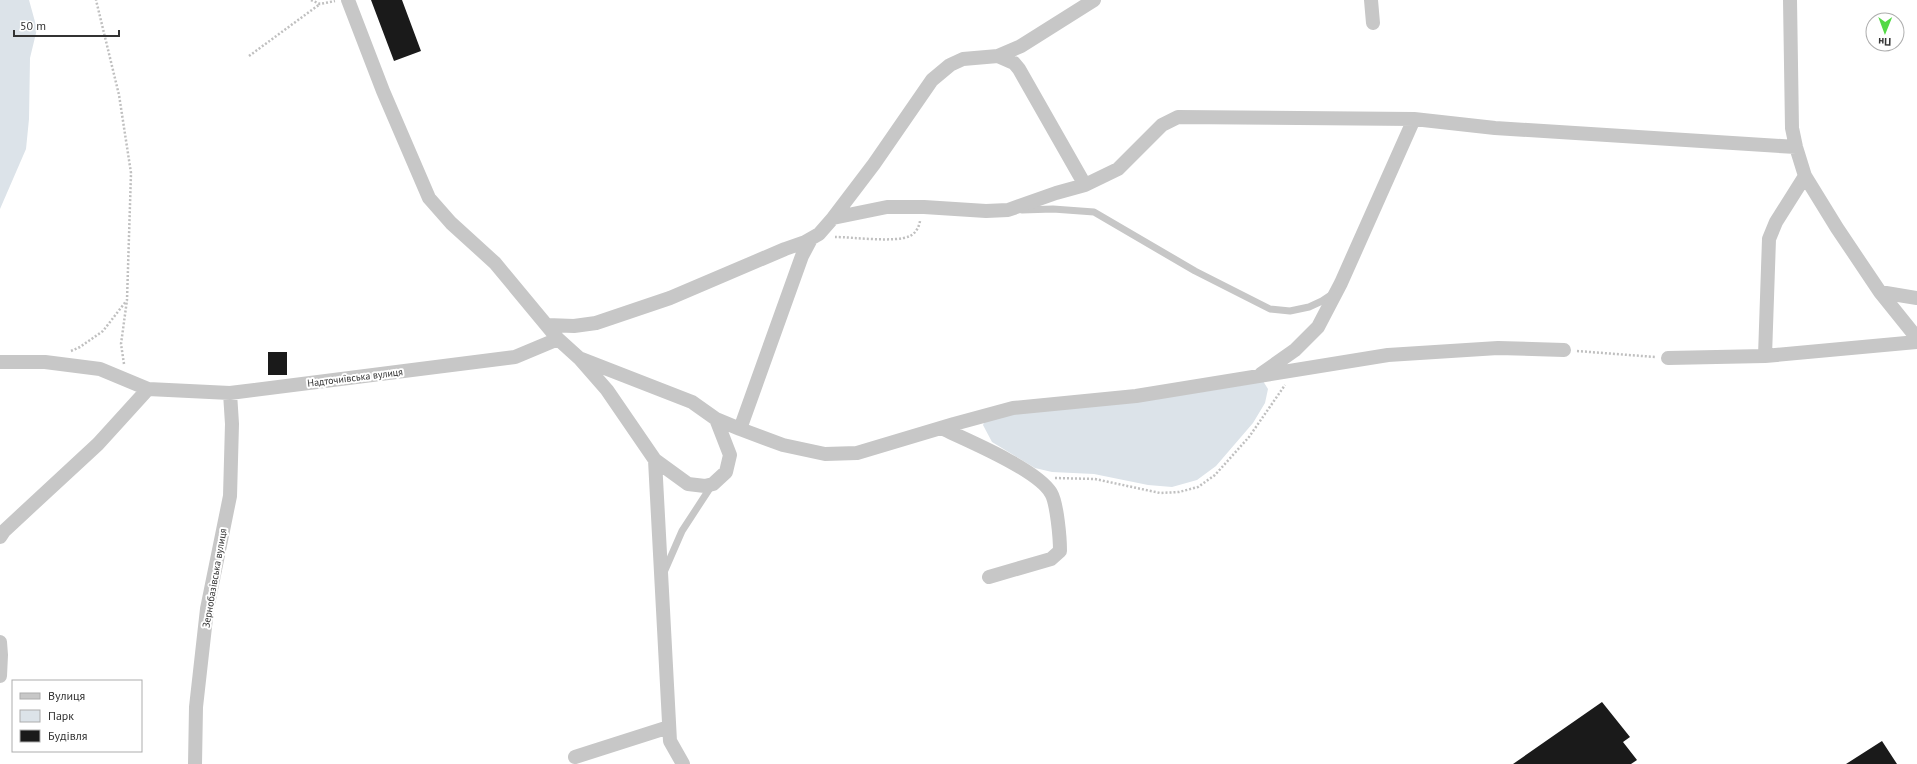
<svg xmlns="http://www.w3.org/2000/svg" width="1917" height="764" font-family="'PT Sans',sans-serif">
<rect width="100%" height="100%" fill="#fff"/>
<path fill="#dce3e9" d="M0 0H29L37 29 30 58 29 119 26 149 0 209Z
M1263 381 1268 389 1265 403 1253 423 1216 466 1197 480 1172 487 1148 485 1094 474 1052 472 1035 468 992 442 983 425 987 416Z"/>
<path fill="#1a1a1a" d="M371 0H402L421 51 394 61Z
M268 352H287V375H268Z
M1602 702 1630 737 1623 742 1637 760 1631 764H1513Z
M1882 741 1897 764H1846Z"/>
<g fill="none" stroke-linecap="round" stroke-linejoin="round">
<path stroke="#c0c0c0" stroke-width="2.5" stroke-dasharray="2 2" stroke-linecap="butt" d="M311 0 320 4 335 1
M249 56 320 4
M835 237C853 237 895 243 910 236 916 233 919 227 920 221
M71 351 80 347 103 331 127 300 131 173 119 95 96 0
M1577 351 1655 357
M124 364 121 344 127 300
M1055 478 1095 479 1160 493 1179 492 1198 487 1215 475 1249 437 1285 385"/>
<path stroke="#c7c7c7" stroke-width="7" d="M1022 210 1053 209 1094 212 1195 271 1270 309 1290 311 1309 307 1322 301 1331 295
M665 570 682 531 712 485"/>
<path stroke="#c7c7c7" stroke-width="14" d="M348 0 383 91 429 198 451 223 495 263 558 339 579 358 607 390 655 460 688 484 705 486 713 484 726 472 730 455 716 419
M1371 0 1373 23
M1790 0 1792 128 1796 147 1805 176 1837 228 1880 292 1917 338
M998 56 1014 63 1019 69 1085 185
M833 218 887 207H924L986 211 1008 210 1056 193 1085 185 1118 169 1162 125 1178 117 1414 119 1495 128 1796 147
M1880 292 1917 298
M547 325 574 326 596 323 670 298 785 249 805 242 819 234 833 218 874 164 932 80 950 65 963 59 998 56 1021 46 1094 0
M1765 356 1769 239 1776 222 1805 176
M579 358 692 402 716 419 740 429 783 445 825 454 857 453 954 424 1013 408 1136 396 1388 355 1498 348 1564 350
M1668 358 1765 356 1917 342
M0 362H45L100 369 148 389 230 393 515 357 558 339
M1261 374 1295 350 1318 327 1341 283 1414 119
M941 428C967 440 1038 470 1051 493 1057 503 1060 538 1060 551L1051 559 989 577
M740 429 802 256 811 239
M655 460 670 741 683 764
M0 537 4 531 98 444 148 389
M0 642 1 655 0 676
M575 757 669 727
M195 764 196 707 207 609 230 496 232 424 230 393"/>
</g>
<g text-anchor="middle" stroke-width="4" stroke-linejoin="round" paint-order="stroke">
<g font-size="10" fill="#333" stroke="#fff">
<text transform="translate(355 377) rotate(-7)" y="4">Надточиївська вулиця</text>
<text transform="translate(214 578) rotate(-80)" y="4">Зернобазівська вулиця</text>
</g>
</g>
<rect x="12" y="680" width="130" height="72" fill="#ffffff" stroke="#adadad"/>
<rect x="20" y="693" width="20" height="6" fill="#c7c7c7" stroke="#adadad"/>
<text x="48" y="700" font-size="12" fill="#333333">Вулиця</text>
<rect x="20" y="710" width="20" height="12" fill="#dce3e9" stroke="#adadad"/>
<text x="48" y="720" font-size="12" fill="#333333">Парк</text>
<rect x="20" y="730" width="20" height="12" fill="#1a1a1a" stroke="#adadad"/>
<text x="48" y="740" font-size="12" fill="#333333">Будівля</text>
<g transform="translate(1885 32) rotate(181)"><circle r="19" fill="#ffffff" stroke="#adadad"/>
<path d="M0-3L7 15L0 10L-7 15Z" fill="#53d945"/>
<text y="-6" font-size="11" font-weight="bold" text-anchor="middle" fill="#333333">Пн</text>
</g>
<path d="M14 30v6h105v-6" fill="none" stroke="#333333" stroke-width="2"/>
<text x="20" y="30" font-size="12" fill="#333333" stroke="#ffffff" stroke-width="3" paint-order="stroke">50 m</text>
</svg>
